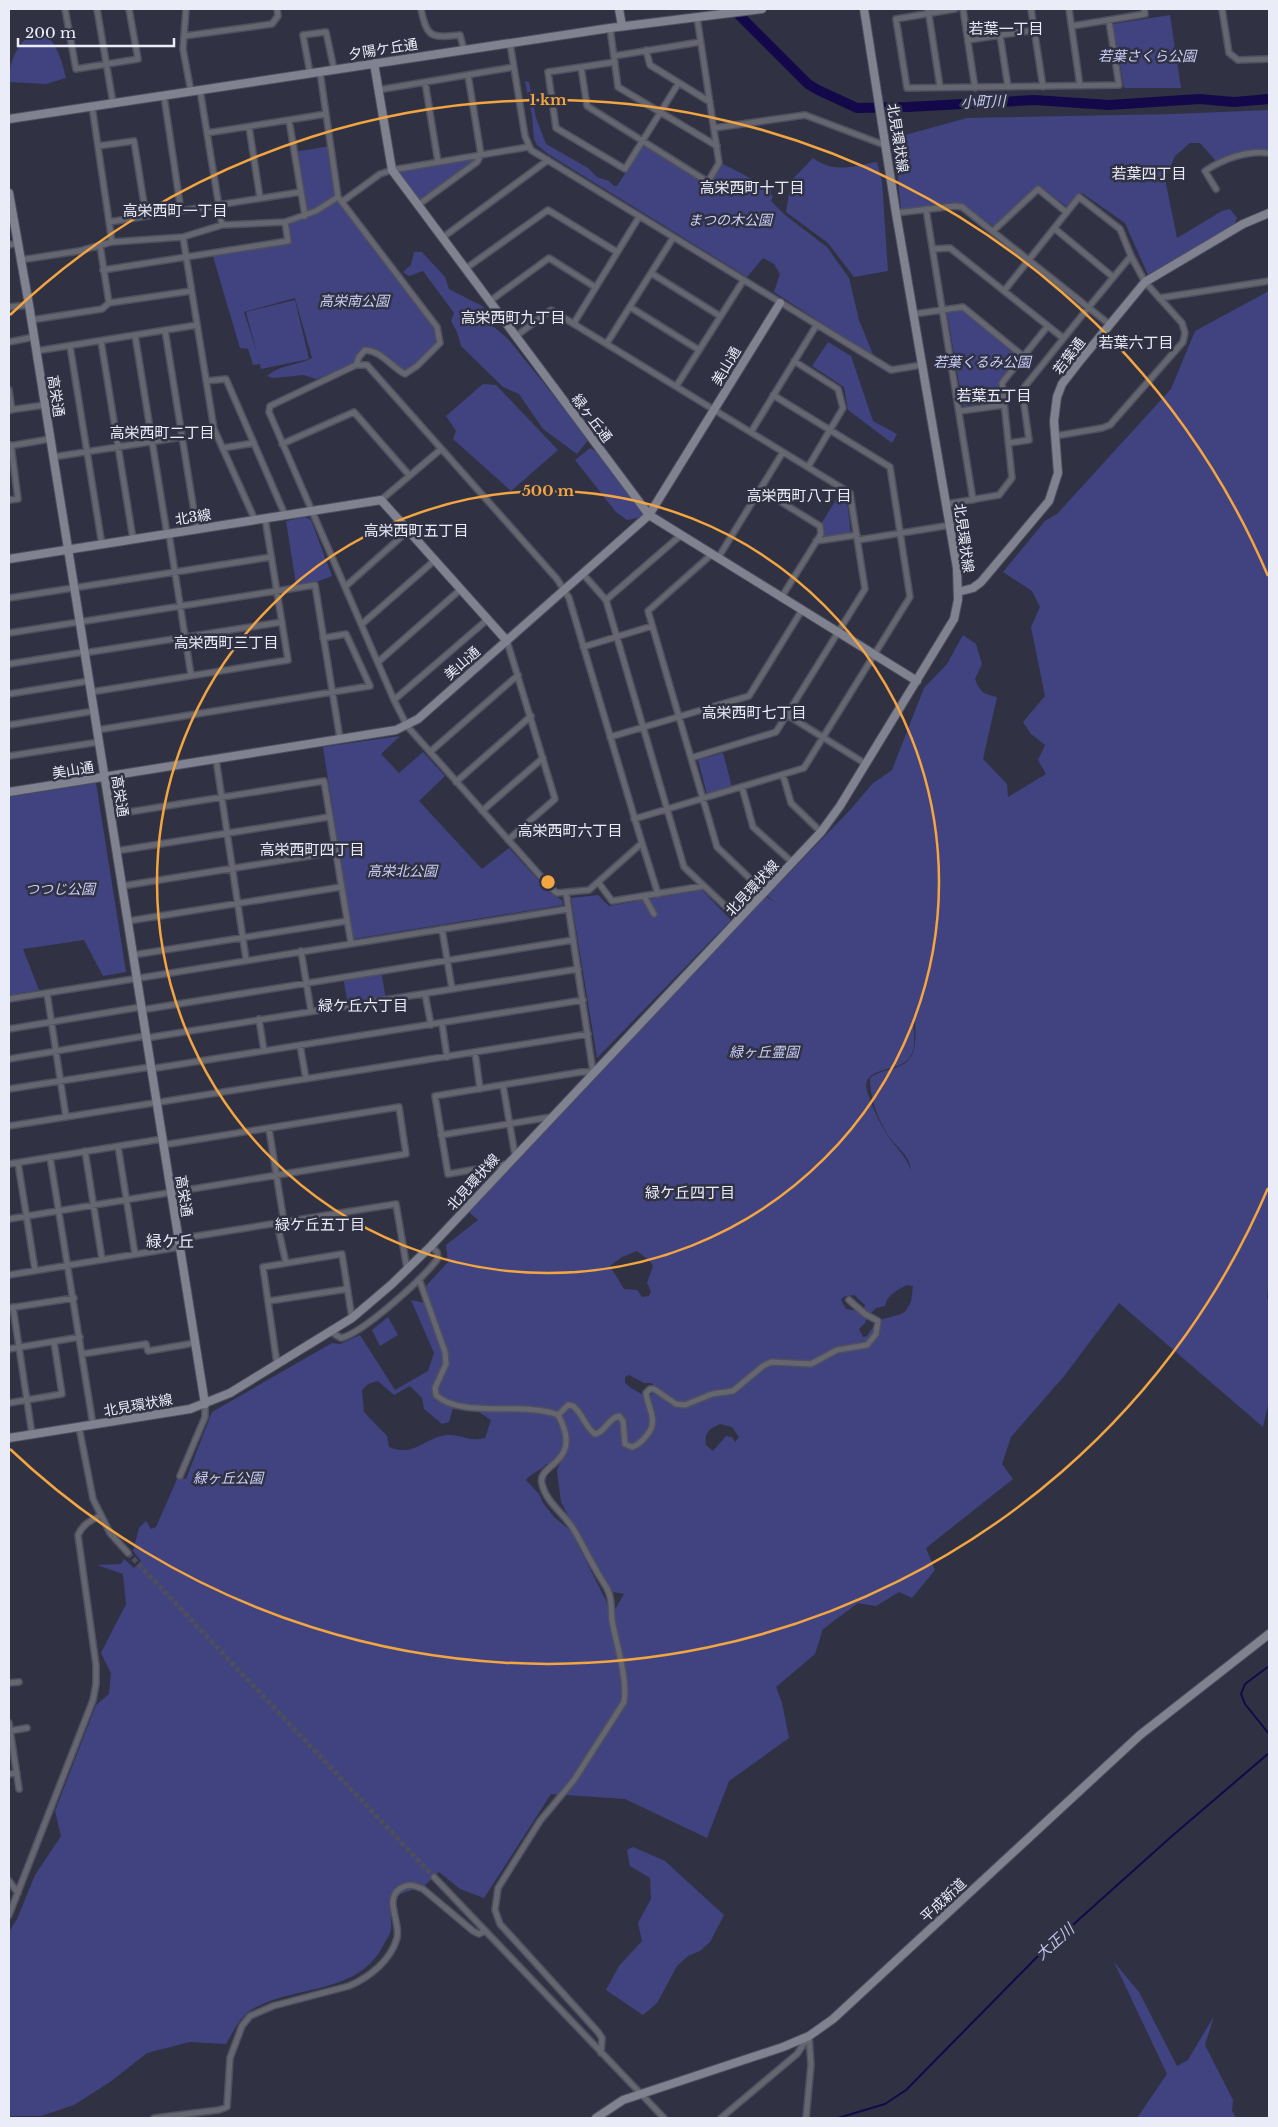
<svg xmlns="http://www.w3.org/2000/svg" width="1278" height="2127" font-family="'Libre Baskerville','Noto Sans JP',serif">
<rect width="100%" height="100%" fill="#303243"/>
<path fill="#404380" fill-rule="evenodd" d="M1170 15 1181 88H1124L1113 24Z
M36 28C55 36 62 60 66 78L46 84 9 82C9 58 19 43 36 28Z
M525 81 529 82 536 118 546 144 588 168 597 177 609 181 614 186H617L644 144 708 185 723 164 771 189V195L773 196 771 201 785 215 827 247 849 278 859 320 874 357 774 292 780 274 774 264 763 258 747 277 548 154 537 145 534 139 532 115Z
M1269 110V151C1251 147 1232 153 1216 161L1200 143H1190L1175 156 1165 179 1177 238 1222 211 1230 209 1237 218 1234 225 1148 275 1125 223 1082 193 1067 207 1040 186 993 226 960 203 901 210 894 138 967 118 1174 114Z
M331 146 338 197 437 327 440 343 405 374 376 351 366 350 356 365 316 379 304 375 273 378 267 376C281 364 297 366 312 358L295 298 244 312 257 353 246 312 295 300 309 359 261 369 260 364 253 365 248 349 240 348 212 253 288 241 285 222 305 215 294 152Z
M481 155 418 205 392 170Z
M813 158C834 174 853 166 877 162L882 181 888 271 854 277 828 243 786 212 791 181Z
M414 252H422L445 277 449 289 484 307 488 322 508 339 589 439 577 454 543 429 519 394 503 387 461 346 457 332 451 321 454 313 423 271 409 276 403 272 411 265Z
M1269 291V1277L1267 1298 1269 1300V1400L1263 1427 1119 1303 1065 1375 1011 1437 1002 1464 1013 1479 926 1548 935 1570 912 1598 899 1592 876 1606 858 1603 823 1629 815 1654 776 1687 782 1703 789 1738 729 1781 707 1838 625 1799 551 1794 484 1898 460 1889 439 1872 424 1886 400 1894 389 1903C390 1912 392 1922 391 1930 390 1935 386 1940 384 1944 359 1996 294 1984 251 2010 239 2018 233 2032 226 2044L190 2042 147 2053 110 2082 74 2105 41 2116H9V1932L17 1919 35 1875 61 1836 55 1811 96 1705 109 1694 111 1673 101 1653 126 1604 123 1574 97 1565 121 1564 124 1559 134 1568 141 1561 133 1551 139 1528 146 1521 151 1529 156 1527 178 1477 186 1479 212 1412 332 1343 340 1344 360 1335 395 1390 428 1371 434 1353 411 1300 429 1304 426 1286 448 1262 446 1245 478 1220 469 1212 695 967 766 897 775 902 767 896 851 809 872 784 892 770 924 688 947 664 963 635 976 644 982 664 975 679C980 692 983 694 997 697L983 759 1007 784 1008 797 1046 774 1038 760 1045 745 1031 734 1023 722 1045 696 1031 627 1040 607 1032 591 1003 572 1045 521 1057 514 1171 389 1195 331ZM914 1015C916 1031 919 1057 902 1065 891 1071 879 1070 870 1078 870 1097 877 1118 888 1135 896 1147 910 1155 911 1171 907 1157 896 1148 888 1136 880 1125 873 1108 868 1094 857 1065 899 1074 910 1057 918 1044 912 1029 914 1015ZM637 1251 650 1261 653 1266 647 1283 651 1291 649 1296 642 1297 637 1290 624 1289 610 1266 622 1257ZM907 1285 913 1286 911 1302 905 1312C884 1322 882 1312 867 1336L863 1337 859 1329 865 1323 867 1317 859 1311 846 1309 841 1300 843 1297 854 1295 865 1305 864 1309 870 1314 876 1308 885 1306C887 1294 898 1290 907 1285ZM629 1375 644 1383H651L656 1387 649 1398 631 1388 625 1383V1377ZM378 1381 394 1395 410 1386 422 1398 424 1409 442 1424 449 1422 453 1408 470 1406 491 1420 485 1438C468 1442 464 1435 449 1435 425 1436 416 1458 389 1447L387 1436 364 1412 362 1390 368 1384ZM720 1424 732 1427 739 1437 735 1442 732 1437 726 1436 713 1451 706 1445C704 1432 709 1429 720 1424ZM561 1461 557 1471 561 1502 589 1554 613 1592 624 1594 614 1611 609 1613 606 1601 571 1531 554 1517 543 1503 539 1494 526 1480C532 1472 540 1472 546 1464Z
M962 310 1018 357 998 383 1000 401 963 406 947 313Z
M828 342 851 356 873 421 897 434 892 443 848 410 844 387 812 366Z
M483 384 496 385 558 450 511 491 453 439 456 431 446 416Z
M590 448 597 452 643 515 637 518 627 520 616 512 575 460Z
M839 495 847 501 851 534 825 537 824 526 821 524Z
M305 517 311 520 332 576 316 582 296 584 286 521Z
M400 736 381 754 399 773 423 752 445 776 419 801 482 869 509 848 550 893 562 900 563 905 353 939 323 747Z
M723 753 732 787 707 794 698 760Z
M96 783 126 972 103 976 84 940 23 949 39 990 9 995V797Z
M702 890 731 920 597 1058 571 898 598 895 609 906Z
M381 970 386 1000 348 1005 343 976Z
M388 1317 398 1335 380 1346 372 1330Z
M633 1847 665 1861 724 1915 710 1942 700 1951 688 1956 677 1966 657 2003 643 2015 606 1990 619 1966 642 1941 638 1923 651 1899 650 1878 630 1866 627 1850Z
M1114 1962 1139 1992 1177 2066 1188 2060 1214 2016 1205 2045 1233 2100 1232 2111 1236 2118H1137L1167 2074Z"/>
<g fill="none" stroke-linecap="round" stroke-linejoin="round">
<path stroke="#130849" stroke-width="2" d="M1269 1666 1245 1684 1241 1694 1245 1704 1269 1734
M838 2118 885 2104 906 2090 1037 1957 1172 1836 1269 1753"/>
<path stroke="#130849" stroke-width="10" d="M733 9 808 84 818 90 857 108 908 107 1034 100 1109 105 1199 99 1234 102 1269 99"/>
<path stroke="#4c4e5e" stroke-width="5" stroke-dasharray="5 2.5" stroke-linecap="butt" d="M128 1553 434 1877"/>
<defs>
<path id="street" d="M65 9 76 69 138 59 129 9
M97 9 113 103
M186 9 183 49 191 92
M421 9C427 38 431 38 460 35L464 50
M928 9 940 87
M955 9 896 19 907 88 1119 85 1109 21
M963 9 975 88
M1031 9 1043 87
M1069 9 1080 86
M1222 9 1229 53 1238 60 1269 59
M1072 26 1145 14 1144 9
M610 28 618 87 717 146
M1000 35 1008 87
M184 36 272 24 278 16 277 9
M968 40 1035 30
M510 43 525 136 531 150 891 370 922 365
M646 50 650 65 710 102
M614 56 700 42
M615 62 548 72 556 128 625 169 678 84
M581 67 587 106 708 182 719 163 697 17
M320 72 338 197 437 327 440 343 417 366 405 374C391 367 382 351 365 350L359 357 356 365
M310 73 303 35 326 32 334 69
M425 82 438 162
M200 90 222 225
M378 90 514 67
M164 96 181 211
M92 106 112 242
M289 120 305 216
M249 127 260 198
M714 128 805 115 887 146
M207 133 326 114
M98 146 134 141 146 216
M1216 189 1205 171C1223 159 1247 150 1269 153
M343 201 380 174 392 170 528 147
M418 205 477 162 481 155 468 75
M926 209 973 500
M896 213 955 206 962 207 1109 324
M109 222 301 192
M1054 228 1113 277
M993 231 1038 189 1066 212
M183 237 214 429 255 520
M442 238 548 160
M9 245 17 243
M100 245 109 303
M933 249 950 248 1063 338
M20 260 79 251 112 242 183 237 222 225 285 222 316 211 338 197
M465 269 548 210 617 252
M103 270 288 241 285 222
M651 273 720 316
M1004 291 1079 197 1120 229 1131 256 1145 282 1182 323 1185 333 1183 342 1110 425 1102 428 1055 436
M1159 298 1269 281
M490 301 549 258 595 287
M9 307 29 305
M630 307 699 350
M914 314 963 307 1023 356
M31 320 102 309 109 303 191 291
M574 323 639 217
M165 330 197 530
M135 335 167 534
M516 336 551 310 850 493 865 589 776 732 691 758
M101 341 133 539
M9 342 34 337
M607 343 673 238
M70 346 102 545
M36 351 197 325
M794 361 838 389 843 408 808 467
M356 365H367L557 579 569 598 642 843 589 890 557 893 552 889 407 726 394 700 269 412 270 406Z
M206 381 226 379 285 515
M677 385 743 281
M9 390 12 410
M9 410 45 405
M960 411 1004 405
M751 432 816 326
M1009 443 1029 440 1022 390 1088 308 1131 256
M282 444 354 412 409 475
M9 446 50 439
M223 448 254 443
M53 457 182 437
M760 489 820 526 821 534 781 598
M9 500 18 499 11 445
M381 500 440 450
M947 504 999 495 1012 478 1002 383 1047 327
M169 534 191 675
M858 540 951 525
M816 541 857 535
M712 554 648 611 717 847 763 891
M718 558 783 452
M583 574 606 600 684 867 739 919
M346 586 409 530
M9 598 271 557
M606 600 681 535
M362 624 435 560
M9 633 315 585 340 739
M507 641 555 799 508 840
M583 647 652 626
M84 653 282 622
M378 662 461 589
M9 664 84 652
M91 692 288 660 265 518
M9 694 89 681
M394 700 488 619
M787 715 866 764
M9 725 94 711
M97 730 370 686 346 634 323 638
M610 737 749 696 802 610
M430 752 518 675
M9 756 99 742
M216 759 246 959
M783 775 791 803 821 832
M456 782 531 716
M742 787 753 827 793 863
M482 811 543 758
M110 815 324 781 351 943
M634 819 804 768 910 597 890 467 773 395
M642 843 658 894
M116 851 329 817
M598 882 612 901 704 886
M122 886 335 852
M644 896 654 914
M128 921 341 887
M442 929 452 989
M301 951 311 1011
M133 955 347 921
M47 993 66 1117
M425 994 431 1025
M9 999 568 909
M141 1010 573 940
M259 1019 264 1051
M442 1023 447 1057
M9 1029 141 1007
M146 1038 578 969
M300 1045 306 1079
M475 1052 480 1089
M9 1059 145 1036
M150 1069 583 1000
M503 1085 515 1155
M9 1089 150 1067
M9 1126 588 1034
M269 1129 284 1222
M441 1135 551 1117
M118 1146 135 1254
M85 1151 102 1259
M50 1157 93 1425
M18 1163 35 1270
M9 1164 162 1139
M506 1164 448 1174 435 1096 581 1072H593L566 892
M9 1219 406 1154 399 1107 163 1145
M277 1223 286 1263
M178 1239 396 1204 407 1269
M9 1275 180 1247
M419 1279 445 1352 446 1364 435 1388 436 1395C461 1419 525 1401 558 1415 585 1464 536 1463 542 1484 546 1503 565 1514 574 1530 582 1543 588 1557 596 1570 600 1578 606 1585 609 1593 612 1601 611 1611 612 1620 616 1644 628 1679 624 1702L574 1780 540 1821 498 1888 495 1910 500 1924 598 2032 602 2038 601 2053
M269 1301 347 1289
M13 1307 32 1434
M9 1308 74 1298
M331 1332 341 1338C363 1333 421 1280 436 1261L438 1258 437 1252 431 1246
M9 1349 80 1337
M82 1354 146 1344 148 1351 195 1343
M277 1364 263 1267 342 1254 352 1318
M9 1403 62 1394 54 1342
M558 1415 568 1405 573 1406C583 1414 585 1427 595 1434 606 1432 607 1419 619 1416L623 1421 625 1444 632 1447C639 1445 643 1440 647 1435 659 1421 648 1409 646 1393L650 1389H654L676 1404 685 1405 712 1394 733 1391 763 1366 771 1362 811 1364 837 1350 867 1345 876 1334 878 1321 865 1314 849 1300
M79 1427 93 1499 110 1533 128 1553
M180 1476 205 1417V1404
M9 1683 19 1682
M9 1723 19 1789
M9 1731 27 1728
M9 1774 17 1773
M434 1877 664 2118
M9 1881 18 1893
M9 1915 93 1700 96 1684V1665L78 1535C83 1524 90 1521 100 1516
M154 2118 219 2110 227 2107 230 2058 242 2026 250 2016 273 2006 349 1986C370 1977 391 1960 397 1938 401 1921 383 1899 401 1888 410 1883 415 1886 423 1889L473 1931 479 1934 485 1931
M721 2118 797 2054 809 2036
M806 2118 811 2065 809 2036"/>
<path id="secondary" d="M619 9 622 26
M374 63 392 170 649 515 917 681
M9 119 610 28 762 9
M9 193 29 305 205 1404
M9 559 381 500 507 641
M958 592 973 588 981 582 1049 501 1058 473 1054 421 1057 397 1062 384 1079 362 1145 282 1243 224 1269 213
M9 792 396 730 418 719 649 515 780 303
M9 1438 190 1409 230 1393 352 1318 392 1284 431 1246 821 832 840 806 954 619 958 600 957 568 896 213 864 9
M596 2118 623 2100 783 2047 809 2036 833 2019 1140 1735 1269 1634"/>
</defs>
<use href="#street" stroke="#4e5060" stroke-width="8"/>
<use href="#secondary" stroke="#4e5060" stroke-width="10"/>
<use href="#street" stroke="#65666f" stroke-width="5"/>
<use href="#secondary" stroke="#808290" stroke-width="8"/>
</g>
<g fill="none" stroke="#f2a541" stroke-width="2.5">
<circle cx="548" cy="882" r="391"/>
<path d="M1268 1188A782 782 0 0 1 10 1449M10 315A782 782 0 0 1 1268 576"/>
</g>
<g text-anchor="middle" stroke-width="5" stroke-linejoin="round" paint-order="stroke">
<g font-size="14" fill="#eaecf8" stroke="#303243">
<text transform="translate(383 49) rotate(-9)" y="5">夕陽ケ丘通</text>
<text transform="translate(898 138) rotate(81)" y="5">北見環状線</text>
<text transform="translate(1069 356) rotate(-53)" y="5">若葉通</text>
<text transform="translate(726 366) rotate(-59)" y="5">美山通</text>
<text transform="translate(56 396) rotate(81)" y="5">高栄通</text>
<text transform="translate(592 418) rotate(53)" y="5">緑ヶ丘通</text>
<text transform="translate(193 517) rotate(-9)" y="5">北3線</text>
<text transform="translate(964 538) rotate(82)" y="5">北見環状線</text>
<text transform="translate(462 663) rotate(-41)" y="5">美山通</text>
<text transform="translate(73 770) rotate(-9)" y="5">美山通</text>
<text transform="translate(120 796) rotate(81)" y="5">高栄通</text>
<text transform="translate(752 888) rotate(-47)" y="5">北見環状線</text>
<text transform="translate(473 1182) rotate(-48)" y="5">北見環状線</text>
<text transform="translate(184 1196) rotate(81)" y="5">高栄通</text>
<text transform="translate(138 1405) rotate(-10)" y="5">北見環状線</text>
<text transform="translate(943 1900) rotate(-43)" y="5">平成新道</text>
</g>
<g font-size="14" font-style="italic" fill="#cacff8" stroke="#303243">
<text x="1147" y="61">若葉さくら公園</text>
<text x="730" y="225">まつの木公園</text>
<text x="354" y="306">高栄南公園</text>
<text x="982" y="367">若葉くるみ公園</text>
<text x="402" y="876">高栄北公園</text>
<text x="60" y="894">つつじ公園</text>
<text x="764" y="1057">緑ヶ丘霊園</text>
<text x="228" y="1483">緑ヶ丘公園</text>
</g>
<g font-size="15" fill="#eaecf8" stroke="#303243">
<text x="1006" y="34">若葉一丁目</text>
<text x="1149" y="179">若葉四丁目</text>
<text x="752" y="193">高栄西町十丁目</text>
<text x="175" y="216">高栄西町一丁目</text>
<text x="513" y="323">高栄西町九丁目</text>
<text x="1136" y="348">若葉六丁目</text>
<text x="994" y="401">若葉五丁目</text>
<text x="162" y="438">高栄西町二丁目</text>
<text x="799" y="501">高栄西町八丁目</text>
<text x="416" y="536">高栄西町五丁目</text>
<text x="226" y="648">高栄西町三丁目</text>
<text x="754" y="718">高栄西町七丁目</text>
<text x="570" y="836">高栄西町六丁目</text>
<text x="312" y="855">高栄西町四丁目</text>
<text x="363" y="1011">緑ケ丘六丁目</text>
<text x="690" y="1198">緑ケ丘四丁目</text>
<text x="320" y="1230">緑ケ丘五丁目</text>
</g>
<g font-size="15" font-style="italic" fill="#c2c7ef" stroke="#303243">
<text transform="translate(983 102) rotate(-2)" y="5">小町川</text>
<text transform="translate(1055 1942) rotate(-42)" y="5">大正川</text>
</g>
<g font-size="16" fill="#eaecf8" stroke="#303243">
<text x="170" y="1247">緑ケ丘</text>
</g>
</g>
<circle cx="548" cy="882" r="8" fill="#f2a541" stroke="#303243" stroke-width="2.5"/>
<g font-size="15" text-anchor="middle" font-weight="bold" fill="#f2a541" stroke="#303243" stroke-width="5" stroke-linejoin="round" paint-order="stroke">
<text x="548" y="105">1 km</text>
<text x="548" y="496">500 m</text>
</g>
<rect width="1278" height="2127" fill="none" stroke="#eaecf8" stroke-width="20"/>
<path d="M18 38v8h156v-8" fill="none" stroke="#eaecf8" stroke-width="2.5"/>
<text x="25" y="38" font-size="15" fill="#eaecf8" stroke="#303243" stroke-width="4" paint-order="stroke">200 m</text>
</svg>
